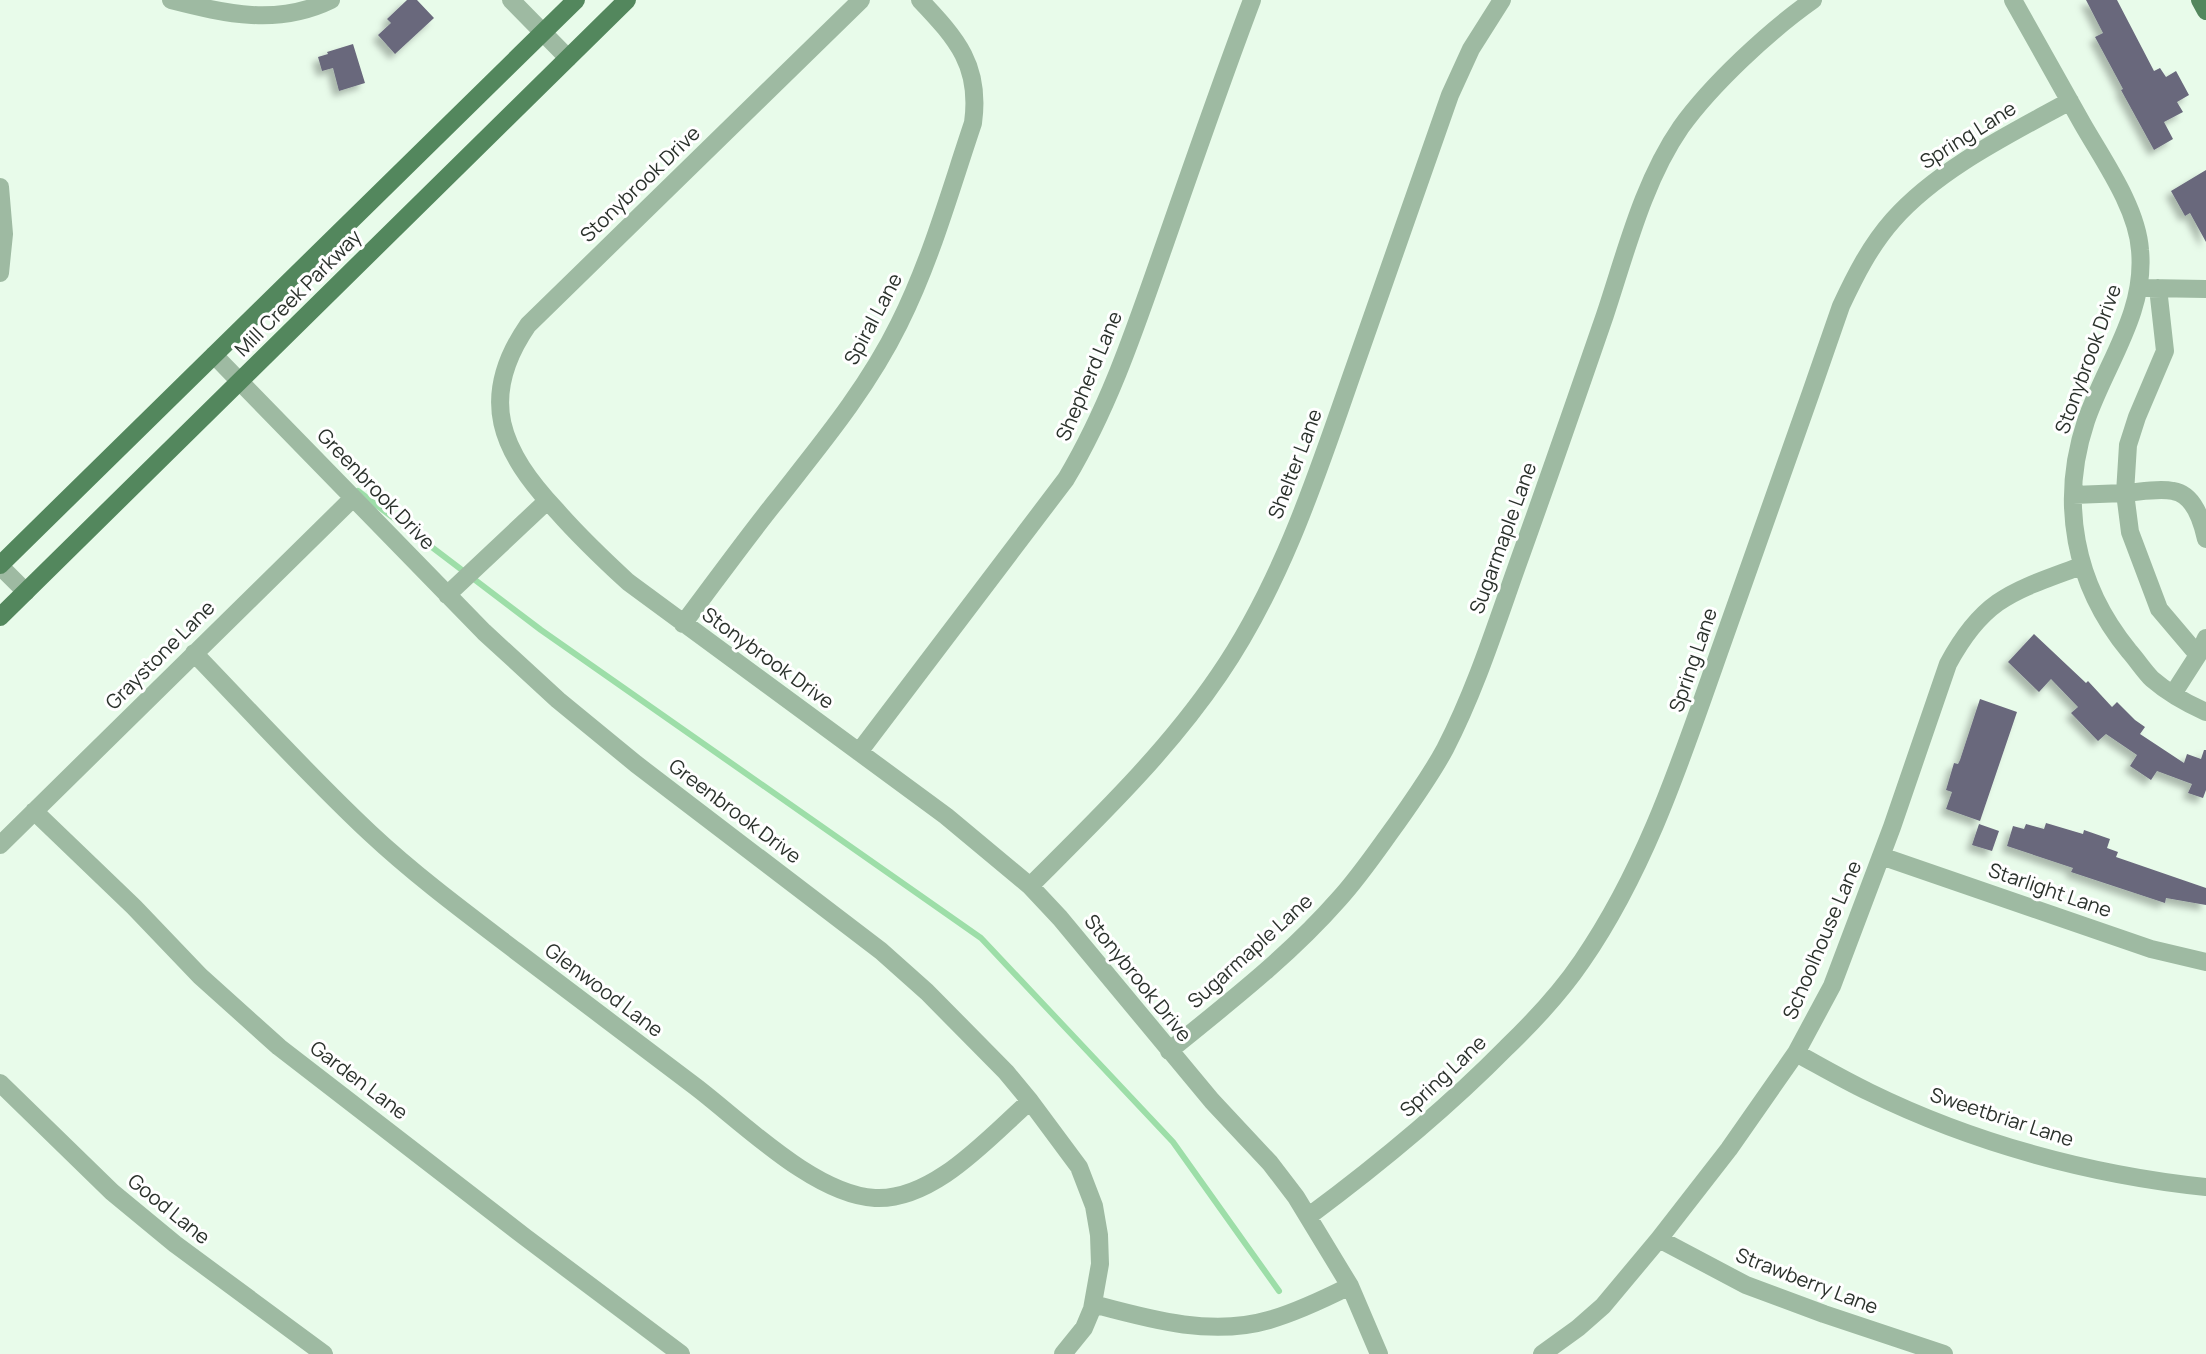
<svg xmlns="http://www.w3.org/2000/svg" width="2206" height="1354" font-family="Manrope,sans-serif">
<defs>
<filter id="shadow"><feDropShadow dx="-5.5" dy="5.5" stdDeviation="3" flood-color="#0004"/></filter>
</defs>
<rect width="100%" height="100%" fill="#e8fbea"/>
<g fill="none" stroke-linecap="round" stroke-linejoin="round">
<path stroke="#9ddea8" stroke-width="6" d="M358 491 541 630 981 938 1173 1142 1279 1291"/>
</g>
<path fill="#69687c" filter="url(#shadow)" d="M407 0H417L434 18 395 54 378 35 391 23 387 19Z
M2086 0H2117L2154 71 2160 68 2166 77 2176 71 2189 95 2177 102 2183 112 2164 122 2173 139 2154 150 2121 90 2123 89 2095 37 2103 33Z
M353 44 365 83 339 91 333 68 322 71 318 57 328 54 327 52Z
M2206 170V242L2190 213 2185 216 2171 191Z
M2034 634 2086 683 2088 681 2112 707 2117 702 2135 720 2145 727 2140 734 2184 763 2187 754 2201 759 2204 750H2206V790L2203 798 2188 793 2192 784 2157 771 2151 780 2130 766 2137 755 2106 734 2098 741 2071 713 2078 707 2051 679 2039 692 2008 662Z
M1980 699 2017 712 1980 821 1946 809 1952 792 1946 790 1954 763 1958 764 1960 760Z
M2046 823 2083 834 2084 830 2110 839 2107 848 2118 852 2116 857 2206 888V905L2166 898 2165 903 2071 872 2073 868 2007 846 2013 826 2024 829 2026 824 2044 829Z
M1979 824 1999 831 1992 851 1972 845Z"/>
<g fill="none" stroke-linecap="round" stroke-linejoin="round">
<path stroke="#9ebaa2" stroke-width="18" d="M171 0C226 14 278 26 331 0
M511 0 568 58
M861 0 528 325C477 399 501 451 557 511 579 536 603 559 628 582L946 816 1030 886 1060 918 1212 1101 1270 1163 1296 1197 1350 1286 1379 1354
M2013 0C2036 41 2059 82 2082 123 2103 160 2137 207 2140 250 2146 313 2106 363 2086 421 2059 502 2074 584 2129 651 2137 660 2144 671 2152 679 2167 692 2188 704 2206 712
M0 187 4 234 0 273
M2147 288 2206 289
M214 355 484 632 558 700 636 764 881 951 927 992 1006 1072 1030 1101 1079 1167 1094 1206 1099 1235 1100 1264 1092 1309 1084 1328 1063 1354
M2073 495 2125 493 2128 445 2137 417 2165 351 2158 288
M0 566 26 592
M447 595 547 501
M683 624C714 583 744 541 777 500 821 444 867 389 899 324 931 260 950 191 973 123 981 66 957 39 920 0
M194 653C252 713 309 776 370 833 416 876 466 913 516 951 576 996 636 1042 696 1087 743 1123 815 1195 875 1198 934 1201 989 1137 1030 1101
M2198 655 2206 638
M2173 694 2198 655 2159 609 2130 532 2125 493C2140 492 2158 488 2173 491 2194 494 2202 521 2206 539
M859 752 1066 479C1109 407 1135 329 1163 249 1192 166 1221 82 1252 0
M34 811 134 907 200 976 279 1047 525 1237 681 1354
M0 845 353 498
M1881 856 2151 949 2206 962
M1030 886C1097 819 1166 753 1219 675 1280 586 1315 481 1350 380 1384 285 1417 190 1450 95L1471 49 1502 0
M1169 1051C1228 1003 1289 956 1339 899 1360 876 1378 849 1397 823 1414 799 1431 775 1445 749 1475 691 1495 628 1517 566 1547 483 1576 399 1605 315 1626 252 1643 182 1681 127 1712 84 1769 31 1813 0
M1796 1053C1820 1066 1844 1080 1869 1092 1973 1143 2090 1175 2206 1187
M0 1083 112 1192 175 1244 324 1354
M1309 1216C1379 1164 1446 1109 1507 1047 1534 1021 1561 992 1582 961 1648 865 1683 754 1722 644 1762 532 1802 419 1841 306 1855 276 1870 246 1893 220 1938 169 2010 134 2070 101
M1659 1239 1746 1285 1824 1314 1944 1354
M1093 1304C1149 1319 1211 1337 1269 1320 1297 1312 1324 1299 1350 1286
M1542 1354 1578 1328 1603 1306 1659 1239 1729 1149 1796 1053 1832 986 1892 827 1948 664C1984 597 2014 591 2081 566"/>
<path stroke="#53875d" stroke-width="18" d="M2200 0 2206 11
M0 565 576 0
M0 617 627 0"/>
</g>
<g text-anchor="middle" stroke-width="6" stroke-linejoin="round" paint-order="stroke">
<g font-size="20" fill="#2b322c" stroke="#fff">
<text transform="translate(1968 135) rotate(-32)" y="7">Spring Lane</text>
<text transform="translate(640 184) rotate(-44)" y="7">Stonybrook Drive</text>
<text transform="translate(298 293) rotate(-45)" y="7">Mill Creek Parkway</text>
<text transform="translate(873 319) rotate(-62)" y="7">Spiral Lane</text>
<text transform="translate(2088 359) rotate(-70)" y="7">Stonybrook Drive</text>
<text transform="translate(1089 376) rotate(-67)" y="7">Shepherd Lane</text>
<text transform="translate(1295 464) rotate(-69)" y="7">Shelter Lane</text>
<text transform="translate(376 489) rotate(46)" y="7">Greenbrook Drive</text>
<text transform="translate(1503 538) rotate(-70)" y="7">Sugarmaple Lane</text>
<text transform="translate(160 655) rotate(-45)" y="7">Graystone Lane</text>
<text transform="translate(768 658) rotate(36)" y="7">Stonybrook Drive</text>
<text transform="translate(1693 660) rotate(-71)" y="7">Spring Lane</text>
<text transform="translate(735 811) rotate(37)" y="7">Greenbrook Drive</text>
<text transform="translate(2050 890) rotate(19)" y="7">Starlight Lane</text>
<text transform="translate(1822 940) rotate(-67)" y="7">Schoolhouse Lane</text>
<text transform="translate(1250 951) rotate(-42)" y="7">Sugarmaple Lane</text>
<text transform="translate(1138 978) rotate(51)" y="7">Stonybrook Drive</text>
<text transform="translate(604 990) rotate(37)" y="7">Glenwood Lane</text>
<text transform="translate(1443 1076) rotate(-43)" y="7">Spring Lane</text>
<text transform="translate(359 1080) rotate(37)" y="7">Garden Lane</text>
<text transform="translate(2002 1117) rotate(18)" y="7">Sweetbriar Lane</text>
<text transform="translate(169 1209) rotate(39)" y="7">Good Lane</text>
<text transform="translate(1807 1281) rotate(21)" y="7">Strawberry Lane</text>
</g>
</g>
</svg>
